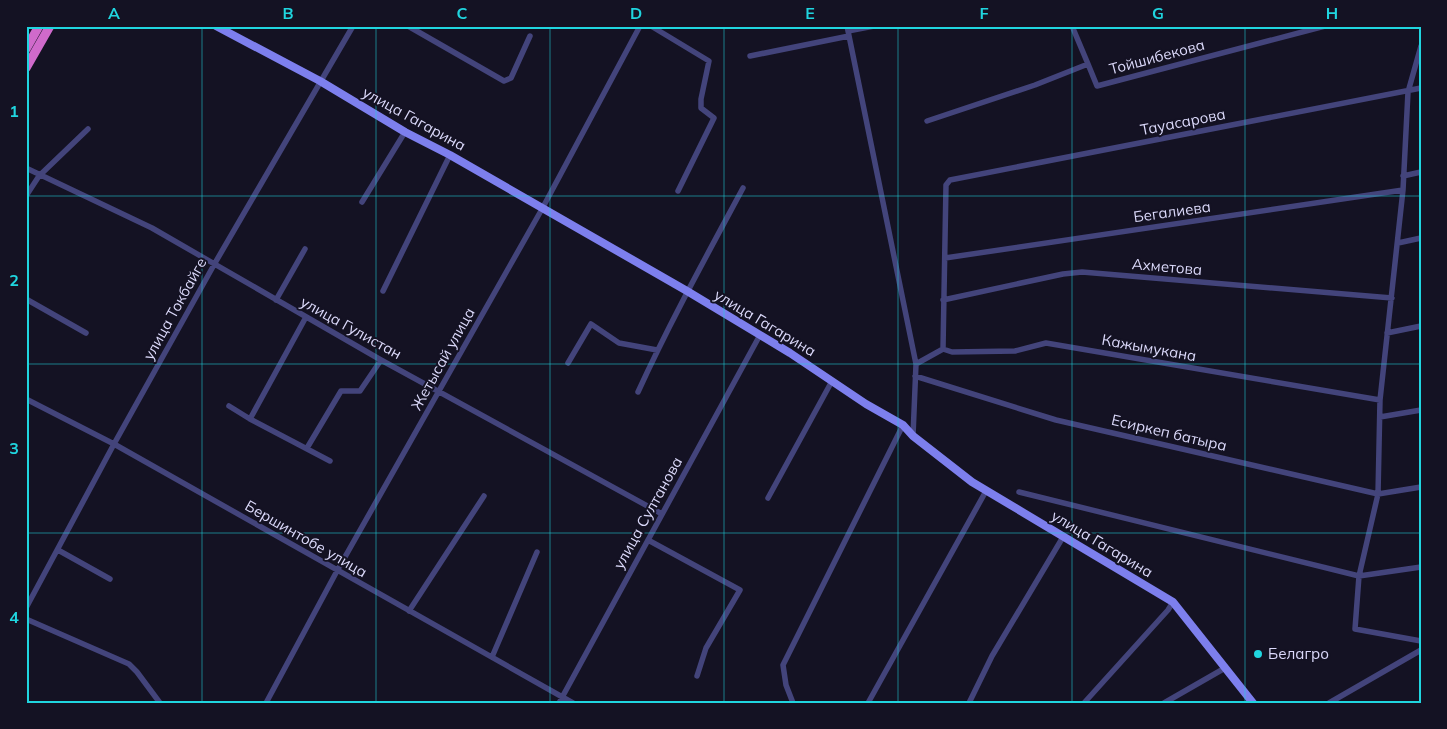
<svg xmlns="http://www.w3.org/2000/svg" width="1447" height="729" font-family="Mulish,sans-serif">
<rect width="100%" height="100%" fill="#141223"/>
<g fill="none" stroke-linecap="round" stroke-linejoin="round">
<path stroke="#43447b" stroke-width="5.5" d="M408 26 504 81 511 78 530 36
M651 26 709 61 701 99V108L714 118 678 191
M847 26 916 364 913 436
M1072 26 1088 64
M848 31 874 26
M1421 46 1408 92 1403 190 1380 400 1378 494 1359 576 1355 629 1421 641
M750 56 849 36
M927 121 1035 85 1088 64 1097 86 1325 26
M26 168 152 228 381 360 662 514
M1403 176 1421 172
M26 196 39 176 88 129
M362 202 405 132
M1398 243 1421 238
M945 258 1403 190
M383 291 450 155
M26 299 86 333
M276 300 305 249
M943 300 1063 274 1082 272 1392 298
M1387 333 1421 326
M943 349 946 185 950 180 1421 88
M568 363 591 324 619 343 657 350
M916 364 943 349 952 352 1015 351 1046 343 1380 400
M915 376 1056 420 1378 494 1421 487
M638 392C670 322 707 255 743 188
M26 399 114 444 573 703
M229 406 250 419 330 461
M1380 417 1421 410
M250 419 306 317
M307 448 341 391H360L381 360
M1019 492 1359 576 1421 567
M768 498 832 381
M648 540 740 590 706 648 697 676
M58 550 110 579
M26 608 114 444 215 263 353 26
M409 611 484 496
M26 619 129 664 137 672 160 703
M492 657 537 552
M266 703 337 571 542 209 640 26
M559 703 760 335
M793 703 786 685 783 665 903 425
M868 703 986 491
M969 703 992 656 1063 537
M1084 703 1168 610 1173 602
M1164 703 1225 668
M1329 703 1421 650"/>
<path stroke="#7d7fed" stroke-width="8" d="M216 26 320 81 405 132 450 155 687 291 790 353 866 404 903 425 913 436 972 482 1173 602 1253 703"/>
<path stroke="#d06acb" stroke-width="9" d="M26 49 39 26
M26 68 50 26"/>
</g>
<path fill="none" stroke="#20d5df" stroke-width="1" stroke-opacity="0.55" d="M202 26V703M376 26V703M550 26V703M724 26V703M898 26V703M1072 26V703M1245 26V703M26 196H1421M26 364H1421M26 533H1421"/>
<circle fill="#20d5df" stroke="#141223" stroke-width="2" cx="1258" cy="654" r="5"/>
<g text-anchor="middle" stroke-width="4" stroke-linejoin="round" paint-order="stroke">
<g font-size="15" fill="#dbd9fa" stroke="#141223">
<text transform="translate(1157 57) rotate(-15)" y="5">Тойшибекова</text>
<text transform="translate(414 119) rotate(29)" y="5">улица Гагарина</text>
<text transform="translate(1183 122) rotate(-11)" y="5">Тауасарова</text>
<text transform="translate(1172 212) rotate(-8)" y="5">Бегалиева</text>
<text transform="translate(1167 267) rotate(5)" y="5">Ахметова</text>
<text transform="translate(175 309) rotate(-61)" y="5">улица Токбайге</text>
<text transform="translate(765 323) rotate(31)" y="5">улица Гагарина</text>
<text transform="translate(351 328) rotate(29)" y="5">улица Гулистан</text>
<text transform="translate(1149 348) rotate(10)" y="5">Кажымукана</text>
<text transform="translate(443 359) rotate(-61)" y="5">Жетысай улица</text>
<text transform="translate(1169 433) rotate(13)" y="5">Есиркеп батыра</text>
<text transform="translate(648 513) rotate(-61)" y="5">улица Султанова</text>
<text transform="translate(306 539) rotate(30)" y="5">Бершинтобе улица</text>
<text transform="translate(1102 544) rotate(31)" y="5">улица Гагарина</text>
</g>
<g font-size="15" fill="#dbd9fa" stroke="#141223" text-anchor="start">
<text x="1268" y="659">Белагро</text>
</g>
</g>
<rect width="1447" height="729" fill="none" stroke="#141223" stroke-width="55"/>
<rect x="28" y="28" width="1392" height="674" fill="none" stroke="#20d5df" stroke-width="2"/>
<g font-size="16" text-anchor="middle" font-weight="bold" fill="#20d5df">
<text x="114" y="19">A</text>
<text x="288" y="19">B</text>
<text x="462" y="19">C</text>
<text x="636" y="19">D</text>
<text x="810" y="19">E</text>
<text x="984" y="19">F</text>
<text x="1158" y="19">G</text>
<text x="1332" y="19">H</text>
<text x="14" y="117">1</text>
<text x="14" y="286">2</text>
<text x="14" y="454">3</text>
<text x="14" y="623">4</text>
</g>
</svg>
